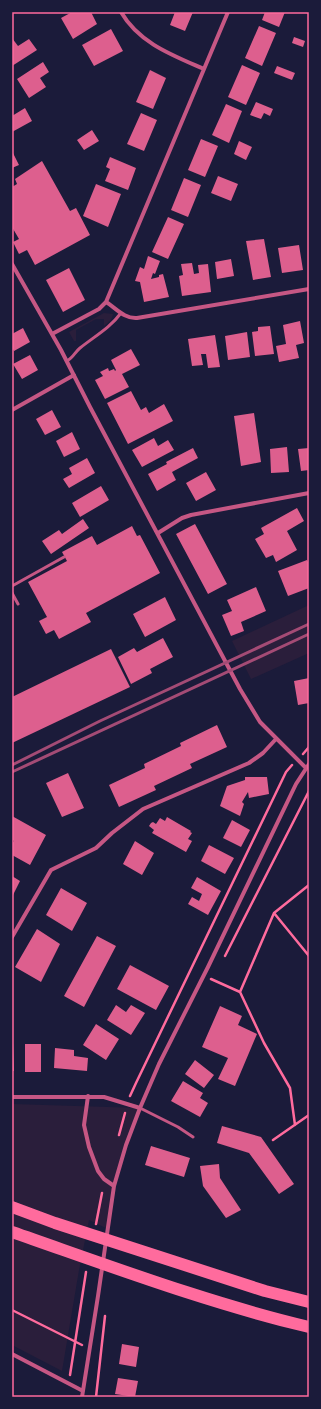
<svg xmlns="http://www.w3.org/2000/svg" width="321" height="1409" font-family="Inter,sans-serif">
<rect width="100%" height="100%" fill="#1b1b3a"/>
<path fill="#2a1e3b" d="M104 313 113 314C112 320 109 322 104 326V319H96L76 330V341H74L69 332Z
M309 605V653L251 679 232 641Z
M12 1104 140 1108 114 1186 108 1229 89 1220 79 1270 62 1371 12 1345Z"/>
<path fill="#dd5f8e" d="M72 12H91L97 24 73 39 61 18Z
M175 12H193L185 31 170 25Z
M265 12H285L279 27 262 20Z
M259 26 276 33 262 66 245 58Z
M111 29 123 51 94 66 82 45Z
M294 37 305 41 303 47 292 43Z
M12 38 18 46 29 39 37 50 12 66Z
M43 62 49 72 40 78 46 87 29 98 17 79Z
M242 65 260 73 246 105 228 97Z
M277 66 295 73 292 80 274 73Z
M150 70 166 78 153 109 136 102Z
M256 102 273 109 270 116 264 113 261 119 250 115Z
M226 104 242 111 229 143 212 135Z
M25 108 32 121 12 132V116Z
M141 113 157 120 144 151 127 144Z
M92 130 99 141 84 150 77 140Z
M201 139 218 146 205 177 188 170Z
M239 141 252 147 246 160 234 154Z
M13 153 19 165 12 168V154Z
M110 157 136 168 128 190 105 181 110 169 106 167Z
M42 161 70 211 76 208 90 235 35 265 27 250 19 254 13 242 19 239 12 227V187L17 184 15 179Z
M218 176 238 184 231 201 211 193Z
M184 178 201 185 188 217 171 210Z
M96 184 121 194 108 227 83 216Z
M168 217 184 224 168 259 152 252Z
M264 239 271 277 253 280 246 241Z
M299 245 303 270 282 273 278 248Z
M148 256 160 261 155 274 153 273 151 279 159 277V275L163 274 169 297 144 302 140 282 135 281 140 267 144 269Z
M231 259 234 276 217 279 215 262Z
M192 263 194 274 199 273 198 265 208 264 211 292 182 296 179 276 183 275 181 264Z
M69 268 85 300 63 312 46 280Z
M300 321 304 343 296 345 299 358 279 362 276 346 286 344 283 325Z
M270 326 274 354 255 356 252 332 258 331V327Z
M23 328 30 342 14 351 12 347V334Z
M247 332 250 357 228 360 225 336Z
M215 335 220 367 208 368 206 354H201L203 365 192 366 188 339Z
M131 349 140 365 122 374 129 387 105 399 95 380 103 376 100 372 108 368 109 371 114 369 115 371 116 370 111 360Z
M30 355 38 370 22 379 13 364Z
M131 391 141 410 146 407 149 413 164 404 173 421 128 444 107 403Z
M52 410 61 427 45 435 36 419Z
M254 413 261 462 241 466 234 416Z
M72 432 80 449 64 457 56 441Z
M154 438 158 446 168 440 174 450 142 467 132 450Z
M287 447 289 472 271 473 270 449Z
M193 448 198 458 172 472 176 480 157 491 148 474 167 464 166 462Z
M309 448V470L301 471 298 449Z
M87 458 95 473 69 488 63 479 72 474 69 468Z
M206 472 216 490 196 501 186 483Z
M101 486 109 500 80 517 72 503Z
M297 508 304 521 287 531 297 550 276 562 273 555 266 558 255 539 264 534 261 528Z
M83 519 89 528 51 554 42 541 59 530 62 534Z
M195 524 227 584 208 594 176 534Z
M132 526 137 536 140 535 160 573 86 613 91 622 59 639 54 630 46 634 39 621 47 617 28 582 67 561 62 552 92 536 97 545Z
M307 560 309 564V588L288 596 278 571Z
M256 587 266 611 241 622 244 631 231 636 222 615 232 611 227 600Z
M165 597 176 620 145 637 133 614Z
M163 638 173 657 150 669 152 673 131 684 118 657 134 648 137 652Z
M111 649 130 687 12 743V697Z
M309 678V703L298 705 294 681Z
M217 725 227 747 190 764 192 768 154 786 156 790 119 807 109 785 145 768 144 764 181 746 180 743Z
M68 773 84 808 62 817 46 783Z
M245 777H267L269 794 249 798 248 792 242 802 244 804 240 816 220 806 227 786 245 780Z
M12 816 46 835 30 865 12 855V844L14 841 12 839Z
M167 817 191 831 190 832 192 833 188 839 192 841 186 852 152 833 154 830 149 826 151 823 153 822 156 824 160 818 165 821Z
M232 820 250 830 241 847 223 838Z
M135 841 154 853 142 875 123 864Z
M209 845 234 858 225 874 201 861Z
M12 876 20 881 12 897Z
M197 877 221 891 208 915 188 904 192 897 199 901 202 894 191 888Z
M61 888 87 903 72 931 46 915Z
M37 929 60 944 41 982 15 967Z
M97 936 116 946 84 1007 64 996Z
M130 965 169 986 156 1010 117 989Z
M116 1005 126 1012 131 1005 145 1013 131 1035 107 1020Z
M220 1006 242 1016 238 1025 257 1034 235 1086 218 1079 228 1058 202 1047Z
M96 1024 119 1039 106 1060 83 1045Z
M12 1043H13L14 1071H12Z
M25 1044H41V1072H25Z
M55 1048 74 1050V1056L88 1058 87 1071 54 1068Z
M195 1060 214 1075 204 1088 185 1074Z
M183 1081 203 1093 200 1098 208 1103 200 1117 171 1101Z
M222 1126 261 1137 294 1184 279 1194 249 1153 217 1143Z
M151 1146 190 1158 184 1177 145 1165Z
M219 1164 220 1178 241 1210 226 1218 203 1186 200 1166Z
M122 1344 139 1347 136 1367 119 1364Z
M118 1378 138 1381 135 1397 115 1394Z"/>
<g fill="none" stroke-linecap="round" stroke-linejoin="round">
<path stroke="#ff6b9d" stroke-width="2.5" d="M303 754 309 747
M274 913 309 956
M225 956 309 791
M211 979 240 992
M130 1096 136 1083 286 772 292 765
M295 1125 290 1088 264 1043 240 992 274 913 309 885
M119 1135 125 1113
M273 1140 309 1115
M96 1224 102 1193
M12 1310 82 1345
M70 1375 86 1272
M96 1397 105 1316"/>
<path stroke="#c65784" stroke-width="3" d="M67 361C73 358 75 352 80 348 95 336 110 328 121 313
M12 586 64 557
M12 593 18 604
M140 1108 178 1127 193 1137"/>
<path stroke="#c65784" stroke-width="4" d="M121 12C139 43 172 55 204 69
M12 264 61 350 90 407 240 689 260 722 306 768
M106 302C116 308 124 319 137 318L309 289
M52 334 99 309 106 302 228 12
M12 410 74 375
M158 533 182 518 191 515 309 493
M12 937 51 870 96 848 112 833 143 809 249 763 263 753 276 739
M88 1096 84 1125 89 1147 98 1171 104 1179 114 1186
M12 1097H104L140 1108
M12 1354 83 1391
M82 1397 98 1296 114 1186 126 1145 140 1108 159 1064 208 967 296 784 309 764"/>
<path stroke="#ff6b9d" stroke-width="12" d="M12 1207 55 1223 265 1291 309 1302
M12 1232C110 1266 208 1303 309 1327"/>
<path stroke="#a44b75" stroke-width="3" d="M12 765 100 721 309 624
M12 772 309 634"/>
</g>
<rect width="321" height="1409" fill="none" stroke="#1b1b3a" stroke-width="26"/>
<rect x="13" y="13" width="295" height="1383" fill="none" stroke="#ff6b9d" stroke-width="1.5"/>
</svg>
